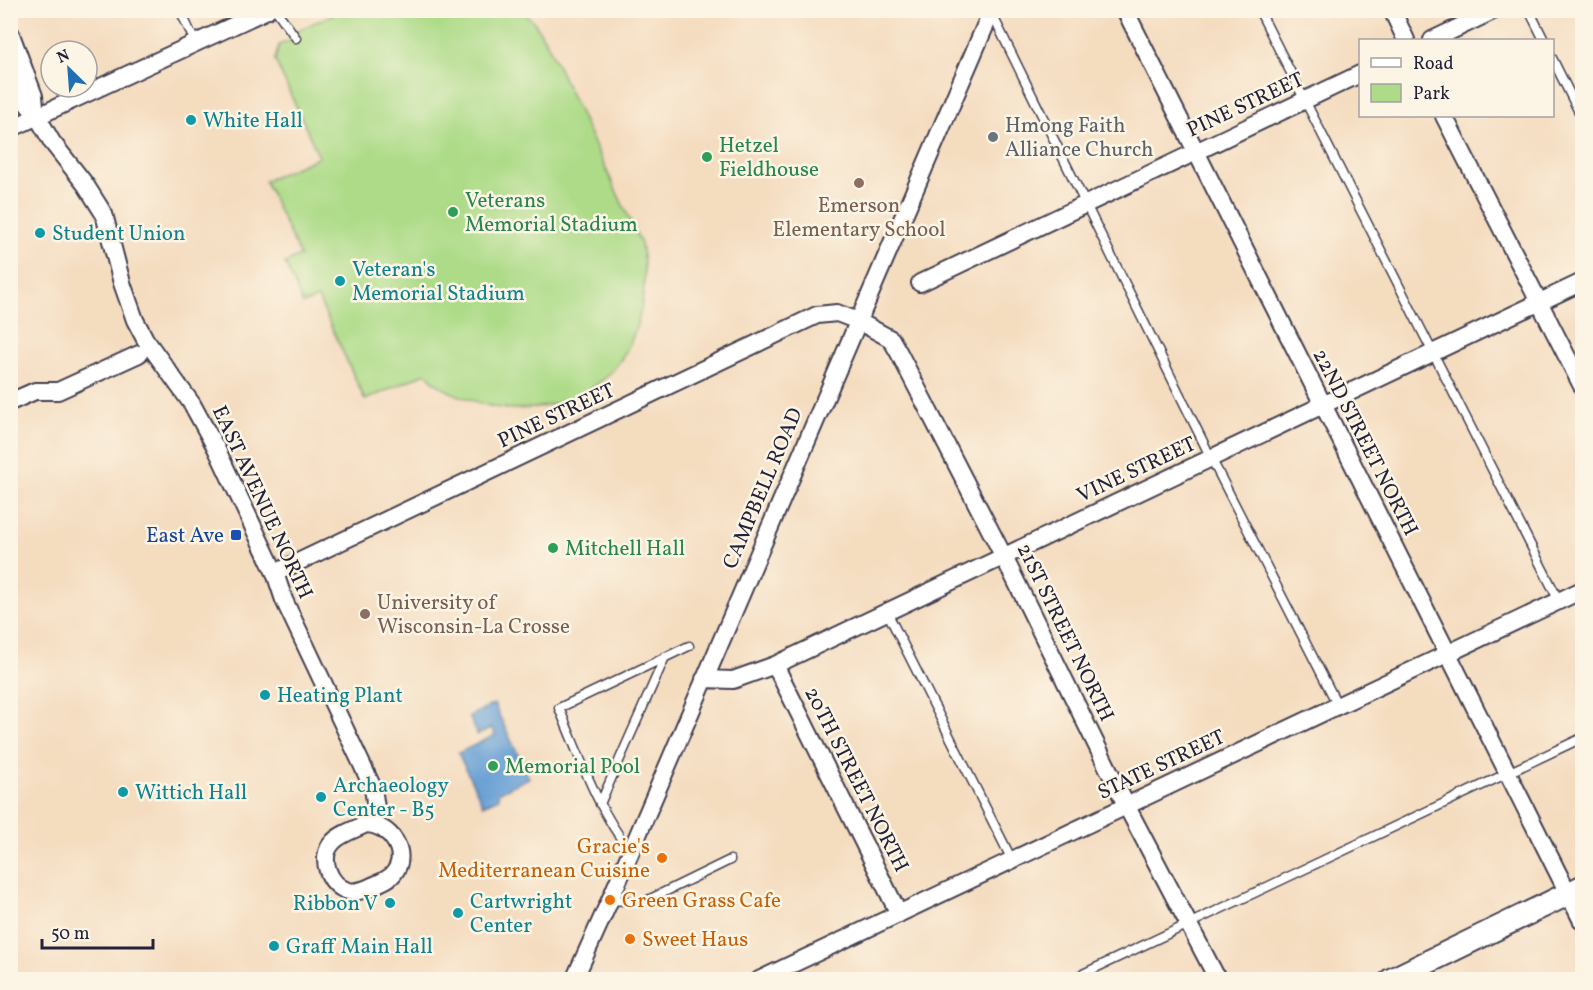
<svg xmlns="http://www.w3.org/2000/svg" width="1593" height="990" font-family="Vollkorn,serif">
<rect width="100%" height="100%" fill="#fcf5e5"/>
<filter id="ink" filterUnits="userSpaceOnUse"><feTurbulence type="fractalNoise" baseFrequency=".0167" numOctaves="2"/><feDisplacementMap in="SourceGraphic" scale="12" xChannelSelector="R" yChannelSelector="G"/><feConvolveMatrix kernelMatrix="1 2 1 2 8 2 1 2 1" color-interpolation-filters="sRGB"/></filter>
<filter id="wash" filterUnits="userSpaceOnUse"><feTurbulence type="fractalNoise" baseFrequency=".008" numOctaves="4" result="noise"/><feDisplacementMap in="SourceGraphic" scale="24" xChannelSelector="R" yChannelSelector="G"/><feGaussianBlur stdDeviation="1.35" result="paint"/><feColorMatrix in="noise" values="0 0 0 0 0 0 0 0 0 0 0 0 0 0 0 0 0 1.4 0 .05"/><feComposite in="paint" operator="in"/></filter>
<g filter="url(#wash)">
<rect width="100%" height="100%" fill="#f4dcbf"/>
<path fill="#addb88" stroke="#687e62" stroke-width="1.5" d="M340 11H521L534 22 547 43 641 244C651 291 638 356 596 385 582 395 566 401 550 405 525 411 501 411 477 402 457 395 440 390 426 373L365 400 318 298 303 304 285 263 300 256 265 181 319 157 275 60 279 45 292 40 298 30Z"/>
<path fill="#659ed4" stroke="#446088" stroke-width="1.5" d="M494 704 529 778 498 793 499 798 483 805 458 753 495 735 492 728 477 735 469 716Z"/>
</g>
<g filter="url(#ink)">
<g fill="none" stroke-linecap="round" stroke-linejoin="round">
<defs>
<path id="lane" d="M180 10 196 44
M276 10 296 38
M1259 10 1559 601
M1529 10 1544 40
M992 14 1211 458 1338 706
M1552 58 1582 118
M887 612 1012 860
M600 804 665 657
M630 851C597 809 580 757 559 708L689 646
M610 900 644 902 730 860
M1070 980 1582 738"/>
<path id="street" d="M1125 10 1582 921
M1392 10 1406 40
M10 32 34 96 35 106
M1432 40 1495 10
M10 74 25 101 37 116 52 142 85 184 104 214 122 283 135 320 145 339 192 404 217 450 275 573 284 600 373 788 376 808 375 824
M1444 116 1582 386
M10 129 267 10
M920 283 1360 74
M10 402 35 391H58L139 354
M275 573 817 315 837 313 858 321 891 339 899 353 1004 557 1126 805 1218 980
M775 665 899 914
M704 679 733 680 775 665 1582 282
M366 824C389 824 410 852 394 873 389 880 378 883 370 887 363 890 356 893 348 891 329 886 318 857 333 842 340 834 356 829 366 824Z
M574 980 610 900 992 10
M759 980 1582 590"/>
<path id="secondary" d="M1391 980 1582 887"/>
</defs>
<use href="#lane" stroke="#423e4f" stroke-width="11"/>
<use href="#street" stroke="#423e4f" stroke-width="20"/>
<use href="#secondary" stroke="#423e4f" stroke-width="26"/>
<use href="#lane" stroke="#fff" stroke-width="8"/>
<use href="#street" stroke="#fff" stroke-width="16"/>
<use href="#secondary" stroke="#fff" stroke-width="22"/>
</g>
</g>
<g fill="#0f9aa8" stroke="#fcf5e5" stroke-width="2">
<circle cx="191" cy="120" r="6"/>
<circle cx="40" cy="233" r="6"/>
<circle cx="340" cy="281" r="6"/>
<circle cx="265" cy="695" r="6"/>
<circle cx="123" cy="792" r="6"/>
<circle cx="321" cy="797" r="6"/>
<circle cx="390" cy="903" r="6"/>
<circle cx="458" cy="913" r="6"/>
<circle cx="274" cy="946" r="6"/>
</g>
<circle fill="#6b7280" stroke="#fcf5e5" stroke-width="2" cx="993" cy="137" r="6"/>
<g fill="#2e9e5b" stroke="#fcf5e5" stroke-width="2">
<circle cx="707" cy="157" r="6"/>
<circle cx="453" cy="212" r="6"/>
<circle cx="553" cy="548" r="6"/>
<circle cx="493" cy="766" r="6"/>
</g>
<g fill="#8d6e63" stroke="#fcf5e5" stroke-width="2">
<circle cx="859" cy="183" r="6"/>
<circle cx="365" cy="614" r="6"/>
</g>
<rect fill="#1a4fb4" stroke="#fcf5e5" stroke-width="2" x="230" y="529" width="12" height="12" rx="3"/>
<g fill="#e8710a" stroke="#fcf5e5" stroke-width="2">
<circle cx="662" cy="858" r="6"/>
<circle cx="610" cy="900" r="6"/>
<circle cx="630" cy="939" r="6"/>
</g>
<g text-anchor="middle" stroke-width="5" stroke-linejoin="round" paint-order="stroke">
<g font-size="21" fill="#22223b" stroke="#fcf5e5">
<text transform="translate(1245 104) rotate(-25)" y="7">PINE STREET</text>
<text transform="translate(556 415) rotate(-25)" y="7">PINE STREET</text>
<text transform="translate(1366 442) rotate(63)" y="7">22ND STREET NORTH</text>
<text transform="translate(1136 469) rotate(-25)" y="7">VINE STREET</text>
<text transform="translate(762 488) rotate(-67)" y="7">CAMPBELL ROAD</text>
<text transform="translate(263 502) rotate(65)" y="7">EAST AVENUE NORTH</text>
<text transform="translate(1066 632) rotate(64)" y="7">21ST STREET NORTH</text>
<text transform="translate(1161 764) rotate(-25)" y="7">STATE STREET</text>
<text transform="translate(857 779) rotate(63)" y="7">20TH STREET NORTH</text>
</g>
<g font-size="21" fill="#0d838f" stroke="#fcf5e5" text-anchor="start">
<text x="203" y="127">White Hall</text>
<text x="52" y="240">Student Union</text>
<text x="352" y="276">Veteran's<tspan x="352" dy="24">Memorial Stadium</tspan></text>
<text x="277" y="702">Heating Plant</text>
<text x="333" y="792">Archaeology<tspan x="333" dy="24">Center - B5</tspan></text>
<text x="135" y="799">Wittich Hall</text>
<text x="470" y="908">Cartwright<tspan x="470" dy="24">Center</tspan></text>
<text x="378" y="910" text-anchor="end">Ribbon V</text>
<text x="286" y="953">Graff Main Hall</text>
</g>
<g font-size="21" fill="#5b616d" stroke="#fcf5e5" text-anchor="start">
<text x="1005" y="132">Hmong Faith<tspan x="1005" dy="24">Alliance Church</tspan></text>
</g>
<g font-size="21" fill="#27864d" stroke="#fcf5e5" text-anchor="start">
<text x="719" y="152">Hetzel<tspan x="719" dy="24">Fieldhouse</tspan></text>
<text x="465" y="207">Veterans<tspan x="465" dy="24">Memorial Stadium</tspan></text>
<text x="565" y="555">Mitchell Hall</text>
<text x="505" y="773">Memorial Pool</text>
</g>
<g font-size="21" fill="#785e54" stroke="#fcf5e5">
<text x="859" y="212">Emerson<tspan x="859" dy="24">Elementary School</tspan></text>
<text x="377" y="609" text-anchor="start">University of<tspan x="377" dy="24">Wisconsin-La Crosse</tspan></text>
</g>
<g font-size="21" fill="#164399" stroke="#fcf5e5" text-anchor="end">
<text x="224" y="542">East Ave</text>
</g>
<g font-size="21" fill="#c56008" stroke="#fcf5e5" text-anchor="start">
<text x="650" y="853" text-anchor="end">Gracie's<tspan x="650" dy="24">Mediterranean Cuisine</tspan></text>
<text x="622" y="907">Green Grass Cafe</text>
<text x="642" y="946">Sweet Haus</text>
</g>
</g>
<rect width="1593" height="990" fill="none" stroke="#fcf5e5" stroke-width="36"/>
<rect x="1359" y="39" width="195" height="78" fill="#fcf5e5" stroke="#a5a1a1" stroke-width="1.5"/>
<rect x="1371" y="58" width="30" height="9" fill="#ffffff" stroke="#a5a1a1" stroke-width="1.5"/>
<text x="1413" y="69" font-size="18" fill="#22223b">Road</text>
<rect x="1371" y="84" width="30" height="18" fill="#addb88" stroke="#a5a1a1" stroke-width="1.5"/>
<text x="1413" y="99" font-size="18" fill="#22223b">Park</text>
<g transform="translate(69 69) rotate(335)"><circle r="28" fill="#fcf5e5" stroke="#a5a1a1" stroke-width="1.5"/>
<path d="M0-4.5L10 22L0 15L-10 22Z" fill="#1f6fb2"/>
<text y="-9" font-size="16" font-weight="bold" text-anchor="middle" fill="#22223b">N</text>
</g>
<path d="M42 939v9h111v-9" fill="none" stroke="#22223b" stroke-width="3"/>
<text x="51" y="939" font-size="18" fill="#22223b" stroke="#fcf5e5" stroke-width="4.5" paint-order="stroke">50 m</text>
</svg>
